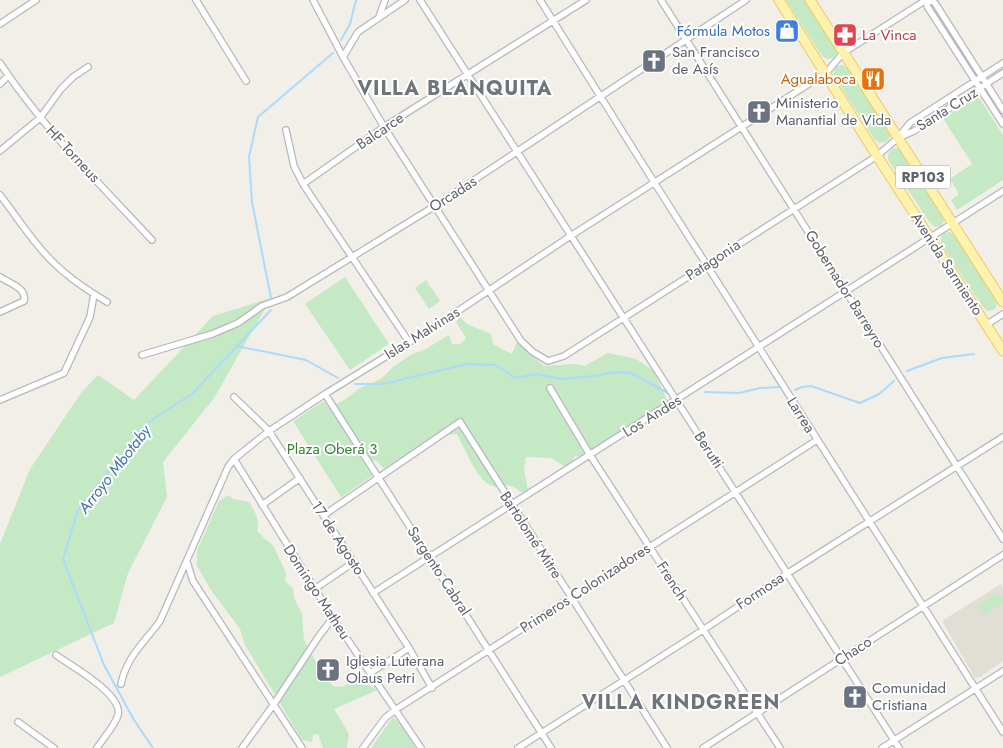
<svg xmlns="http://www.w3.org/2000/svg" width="1003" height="748" font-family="Jost,sans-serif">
<rect width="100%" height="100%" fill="#f1efe8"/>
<path fill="#e1ded6" d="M1001 584 1003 588V661L980 677 975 678 942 621Z"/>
<path fill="#c5e8c5" d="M786 0H805L836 47 837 53 833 58 827 59 822 56Z
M843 65 848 69 889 131 890 137 886 142 880 143 875 140 834 76V70L837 66Z
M978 96 1003 135V180L957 210 951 200 959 194 950 179 972 164 943 118Z
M898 148 902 152 943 215 944 221 941 226 935 227 930 223 888 160V154L892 149Z
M950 232 955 236 996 299 997 305 994 310 988 311 983 307 941 244V237L944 233Z
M345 277 389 344 350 370 305 304Z
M426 280 440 301 429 309 415 288Z
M271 298 214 398 163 462 167 497 128 573 114 623 0 677V544L30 469 81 393 98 375 134 400 213 316Z
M460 317 467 324 491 334 493 344 512 354 517 342 544 366 575 364 585 366 608 353 636 359 654 371 667 400 661 408 582 457 574 456 573 461 566 467 551 458 526 457 524 469 528 491 521 492C505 479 504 490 492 486 478 482 464 447 457 434L434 437 384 469 376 460 365 464 372 476 341 497 293 421 324 401 329 408 346 399 358 389 381 379 393 367 412 354 424 350 449 335 452 344H460L466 338 456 322Z
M229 495 233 499 249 502C254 510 261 521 257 531L265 539 273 545 286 573 285 581 293 588 294 598 302 614 304 640 317 664 333 686C347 688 342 685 353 682 361 680 370 686 377 690L334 709 349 734 347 748H323L318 734 313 735 312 742 302 740 245 645 240 629 211 590 197 566V551L219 501Z
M998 592 1003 600V603L985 615 979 605Z
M393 717 401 725 416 748H371Z"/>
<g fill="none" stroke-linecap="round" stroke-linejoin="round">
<path stroke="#aadaff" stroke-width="2" d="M341 40 350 24 356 0
M271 298 252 202 249 157 258 117 333 53
M236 346 306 360 338 378
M907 371 942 358 974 354
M355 384H383L467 364 495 365 516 378 537 374 561 379 595 376 616 372 631 373 668 393
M795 390 802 387 811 386 860 403 879 394 894 381
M705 392 739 393 760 388 781 387
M153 748 134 720 104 665 63 559 78 510 147 423 192 394 271 310"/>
<defs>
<path id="minor" d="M196 0 246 81
M313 0 343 57 384 127 489 291 521 341 533 352 548 361 564 356 877 156 898 138 910 123 1003 63
M420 0 899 748
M540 0 654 182 1003 732
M661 0 1003 539
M928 0 927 6 1003 124
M930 0 935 3 1003 110
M379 17 385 0
M0 24 36 0
M343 57 358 32 405 0
M0 63C43 128 99 183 152 240
M0 84 8 76
M286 130 294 166 303 184 409 342
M900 137 914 131 1003 73
M0 151 40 118 61 89 73 77 88 67
M303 184 384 127 586 0
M0 195C20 221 39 252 65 273 78 284 92 293 107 302
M0 277C9 283 27 288 24 301L0 312
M986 325 1003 314
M142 355 212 334 238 323 262 306 287 297 435 206 746 0
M550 388 590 455 780 748
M325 394 551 748
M234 397 269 431 409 648 432 688
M0 400 64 373 90 317 94 294
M234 459 333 618 421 748
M262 505 300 478
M324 515 460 422 667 748
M187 562 193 581 302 748
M316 588 354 562
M373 593 1003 191
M56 655C71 666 123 694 118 715 115 726 103 738 97 748
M370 673 409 648
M121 684C127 656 144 643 160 621L228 467 234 459 269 431 325 394 437 325 572 235 826 73 843 53 926 0
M18 722 54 748
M242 748 274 704 319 636 333 618
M363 748 385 718 395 710 817 440
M518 748 703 630 788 573 1003 437
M703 748 1003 555
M882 748 1003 671"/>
<path id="primary" d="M779 0 877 156 1003 351
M810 0 1003 302"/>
</defs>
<use href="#minor" stroke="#b5b8bc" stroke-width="8"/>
<use href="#primary" stroke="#f2c960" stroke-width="11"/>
<use href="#minor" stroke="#fff" stroke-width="5.5"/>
<use href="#primary" stroke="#fff2af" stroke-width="9"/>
</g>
<defs>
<symbol id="shop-square" viewBox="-11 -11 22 22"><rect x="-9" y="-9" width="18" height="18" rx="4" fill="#3f7fe0" stroke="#fff"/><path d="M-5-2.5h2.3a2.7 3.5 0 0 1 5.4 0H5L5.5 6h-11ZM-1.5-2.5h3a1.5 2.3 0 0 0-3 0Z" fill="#fff"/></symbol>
<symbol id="pharmacy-square" viewBox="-11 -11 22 22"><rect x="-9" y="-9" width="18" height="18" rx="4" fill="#e0444e" stroke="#fff"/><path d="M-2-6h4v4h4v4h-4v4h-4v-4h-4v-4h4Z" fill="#fff"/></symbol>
<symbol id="church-square" viewBox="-11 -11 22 22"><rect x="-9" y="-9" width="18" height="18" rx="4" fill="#6b7280" stroke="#fff"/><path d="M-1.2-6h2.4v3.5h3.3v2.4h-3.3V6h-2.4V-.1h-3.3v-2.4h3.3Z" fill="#fff"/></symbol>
<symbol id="restaurant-square" viewBox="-11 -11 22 22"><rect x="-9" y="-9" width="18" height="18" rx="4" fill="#e8710a" stroke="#fff"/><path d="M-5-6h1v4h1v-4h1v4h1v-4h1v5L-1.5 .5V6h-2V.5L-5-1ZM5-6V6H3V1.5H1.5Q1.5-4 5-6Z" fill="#fff"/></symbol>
</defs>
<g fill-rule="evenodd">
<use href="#shop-square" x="773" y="17" width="28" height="28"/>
<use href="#pharmacy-square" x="831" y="21" width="28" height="28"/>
<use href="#church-square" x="640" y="47" width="28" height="28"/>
<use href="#restaurant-square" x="859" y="65" width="28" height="28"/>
<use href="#church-square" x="745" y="98" width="28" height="28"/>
<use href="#church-square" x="314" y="656" width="28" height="28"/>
<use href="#church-square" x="841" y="683" width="28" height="28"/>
</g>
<g text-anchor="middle" stroke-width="4" stroke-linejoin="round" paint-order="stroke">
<rect fill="#fff" stroke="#8f9295" stroke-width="1" x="895.5" y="165.5" width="55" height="23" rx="4"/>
<g font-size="14" font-weight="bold" fill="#5f6368">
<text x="923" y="182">RP103</text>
</g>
<g font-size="15" fill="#366cbe" stroke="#fff" text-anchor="end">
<text x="770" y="36">Fórmula Motos</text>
</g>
<g font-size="15" fill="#be3a42" stroke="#fff" text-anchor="start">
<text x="862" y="40">La Vinca</text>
</g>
<g font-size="15" fill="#5b616d" stroke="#fff" text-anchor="start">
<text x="672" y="57">San Francisco<tspan x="672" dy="17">de Asís</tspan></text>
<text x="776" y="108">Ministerio<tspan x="776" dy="17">Manantial de Vida</tspan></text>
<text x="346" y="666">Iglesia Luterana<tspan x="346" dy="17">Olaus Petri</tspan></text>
<text x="872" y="693">Comunidad<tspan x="872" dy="17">Cristiana</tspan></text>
</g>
<g font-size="15" fill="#c56008" stroke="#fff" text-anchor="end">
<text x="856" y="84">Agualaboca</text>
</g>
<g font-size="15" fill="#5f6368" stroke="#fff">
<text transform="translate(947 109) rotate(-32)" y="5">Santa Cruz</text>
<text transform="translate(380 131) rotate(-34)" y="5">Balcarce</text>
<text transform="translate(73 154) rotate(47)" y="5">HF Torneus</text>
<text transform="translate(453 194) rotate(-33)" y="5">Orcadas</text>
<text transform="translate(713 260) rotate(-33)" y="5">Patagonia</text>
<text transform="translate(947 264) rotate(57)" y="5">Avenida Sarmiento</text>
<text transform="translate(845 289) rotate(58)" y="5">Gobernador Barreyro</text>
<text transform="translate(422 333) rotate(-32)" y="5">Islas Malvinas</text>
<text transform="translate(801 415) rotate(58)" y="5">Larrea</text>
<text transform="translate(652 416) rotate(-32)" y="5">Los Andes</text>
<text transform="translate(709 450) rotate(57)" y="5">Berutti</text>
<text transform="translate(531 535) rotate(57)" y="5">Bartolomé Mitre</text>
<text transform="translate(338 538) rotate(57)" y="5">17 de Agosto</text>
<text transform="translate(439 571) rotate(57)" y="5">Sargento Cabral</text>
<text transform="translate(672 581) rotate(57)" y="5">French</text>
<text transform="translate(585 588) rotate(-33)" y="5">Primeros Colonizadores</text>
<text transform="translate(760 591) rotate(-34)" y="5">Formosa</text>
<text transform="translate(317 592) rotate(57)" y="5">Domingo Matheu</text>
<text transform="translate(853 651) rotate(-33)" y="5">Chaco</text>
</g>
<g font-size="15" fill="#348238" stroke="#fff">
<text x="332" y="454">Plaza Oberá 3</text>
</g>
<g font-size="16" font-style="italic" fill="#4174aa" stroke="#fff">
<text transform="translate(114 469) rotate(-52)" y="6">Arroyo Mbotaby</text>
</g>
<g font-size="20" font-weight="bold" letter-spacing="1" fill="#70757a" stroke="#fff">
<text x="455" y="95">VILLA BLANQUITA</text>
<text x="681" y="709">VILLA KINDGREEN</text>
</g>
</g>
</svg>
